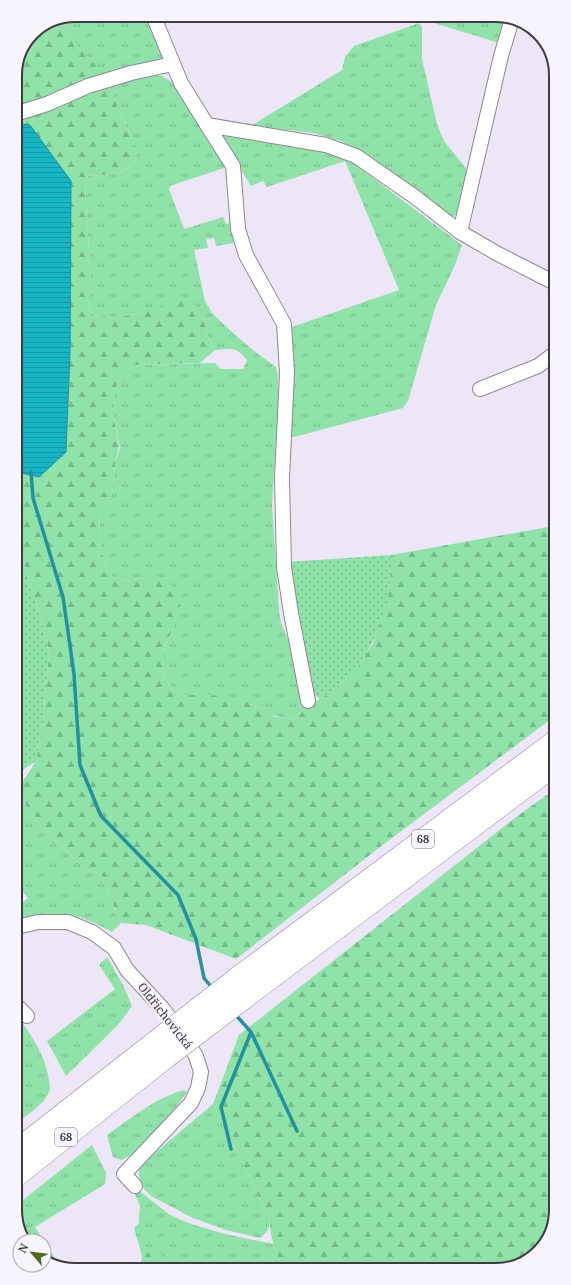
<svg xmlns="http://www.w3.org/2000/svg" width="571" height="1285" font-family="'Noto Serif',serif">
<defs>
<pattern id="grass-tufts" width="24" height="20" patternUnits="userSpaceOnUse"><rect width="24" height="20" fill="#8fe3a9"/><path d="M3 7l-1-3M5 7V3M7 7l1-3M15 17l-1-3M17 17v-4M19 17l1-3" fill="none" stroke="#76b98b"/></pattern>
<pattern id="forest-firs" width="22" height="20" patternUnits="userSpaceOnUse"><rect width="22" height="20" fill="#8fe3a9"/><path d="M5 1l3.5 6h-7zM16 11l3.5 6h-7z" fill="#76b98b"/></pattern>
<pattern id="park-dots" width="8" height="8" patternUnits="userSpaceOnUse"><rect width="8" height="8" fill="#8fe3a9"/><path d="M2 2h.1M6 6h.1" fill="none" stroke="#76b98b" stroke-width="1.8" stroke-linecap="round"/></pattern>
<pattern id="water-rules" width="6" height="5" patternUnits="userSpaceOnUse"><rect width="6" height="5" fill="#16b7c5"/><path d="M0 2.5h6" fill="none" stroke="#1596a2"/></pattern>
</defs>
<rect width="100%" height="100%" fill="#ede6f6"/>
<path fill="url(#grass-tufts)" d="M75 15H147L163 58 105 76 73 41 60 21Z
M427 15H500L506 17 499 43 428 21Z
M419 23 422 27V59L437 124 444 141 468 171 458 213 452 217 366 155 341 141 313 133 253 126 254 124 342 70 345 57 354 46Z
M151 76H162L170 81 177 87 185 104 225 166 224 168 170 186 169 189 184 229 223 217 226 224 230 223 234 239 233 243 216 246 214 238 206 239 208 248 194 250 205 301 212 313 235 335 258 354 276 367 278 376V407L272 504 279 610 281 623 290 643 303 697 305 707 300 715 294 719 284 718 272 715 251 704 208 695H186L175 692 166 680 162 661 166 643 172 629 153 576 127 581 113 577 107 568 101 551 99 518 103 506 112 494 115 464 120 448 113 414 114 392 120 379 127 370 136 365 215 363 221 369H243L247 360C236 346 231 349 215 350L208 336 202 315 144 312 120 317 90 316 89 313C93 269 86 225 85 181L88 176C108 174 136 176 137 150L113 96 116 87 120 82Z
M225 136 332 153 349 160 462 245 455 265 436 305 408 401 403 408 290 438 288 437 292 327 399 290 345 161 267 187 263 181 251 186 221 138Z
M17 790 40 826 82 866 106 878 110 897 121 923 112 932C104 928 96 923 87 920 64 910 41 915 17 921V907L28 898 17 885Z
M107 957 122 983 132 1006 118 1025 66 1076 47 1041 115 989 99 965Z
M18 1017C32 1036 45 1055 49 1080 49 1083 50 1087 50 1089 47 1103 28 1114 18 1122Z
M184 1090 187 1092 173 1111 143 1144 128 1157 121 1160 113 1157 107 1135C131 1118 155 1098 184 1090Z
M213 1104 270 1219C269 1228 268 1232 260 1238L226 1230 193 1218 151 1196 144 1189 140 1181 139 1171 142 1164Z
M92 1145 106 1173 105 1184 22 1235 18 1230V1204Z
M137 1189 170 1215 191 1224 225 1234 273 1244 283 1268 164 1269 149 1252 142 1256 134 1228 139 1223 140 1206 133 1190Z"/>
<path fill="url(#forest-firs)" d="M60 21 73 41 116 87 113 96 137 150C136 176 108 174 88 176L85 181C86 225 93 269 89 313L90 316 120 317 144 312 179 300 193 302 202 315 208 336 215 350 200 363 136 365 127 370 120 379 114 392 113 414 119 446 115 464 112 494 103 506 99 518 101 551 107 568 113 577 127 581 153 576 165 580 175 588 180 598V613L166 643 162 661 166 680 175 692 186 695H208L238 698 251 704 276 717 294 719 300 715 305 707 320 699 343 682 361 663 373 643 390 587 391 555 554 526 555 716 384 844 236 959 146 925 121 923 110 897 106 878 82 866 40 826 17 790 36 761 43 721 49 653 41 618 16 540V472L39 477 17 123H15V71L33 32Z
M555 789 556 1211 544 1246 516 1267 283 1268C276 1252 269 1236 270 1219L213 1104 239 1035 516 817Z
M149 1252 160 1253C165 1258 167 1261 165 1269H140L142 1256Z"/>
<path fill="url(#park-dots)" d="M16 540 41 618 49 653 43 721 36 761 17 774Z
M391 555C391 565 391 576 390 586 388 606 373 646 361 663 350 678 335 688 320 699L312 693 287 562Z
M35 1227 60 1266 44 1260V1241H26L22 1235Z"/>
<path fill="url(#water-rules)" stroke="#22929e" d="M15 123 30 125 71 181 70 353 66 452 39 477 16 472Z"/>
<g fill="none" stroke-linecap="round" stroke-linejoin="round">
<path stroke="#22929e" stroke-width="3.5" d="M31 472 33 498 63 597 74 674 80 765 101 816 178 895 196 939 204 978 213 989
M251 1032 297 1131
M231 1149 221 1107 251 1032 234 1013"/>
<defs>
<path id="minor" d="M153 15 181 83 207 125 326 145 356 156 415 197 460 232 498 254 553 282
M15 114 47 104 88 86 131 73 173 64
M207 125 233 166 238 229 246 255 284 324 287 373 282 478 284 567 291 613 308 701
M460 232 501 56 512 19
M480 389 538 366 554 354
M17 927 38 922H68L92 932 114 948 127 970 163 1009 185 1039 196 1056 201 1072 198 1088 191 1103 124 1174 135 1186
M18 1007 27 1016"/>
<path id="highway" d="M237 978 555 741
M250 994 555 765
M18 1149 156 1041
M18 1175 167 1057"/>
</defs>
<use href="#minor" stroke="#8d8795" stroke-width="16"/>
<use href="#highway" stroke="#8d8795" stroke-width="22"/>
<use href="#minor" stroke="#fff" stroke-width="14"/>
<use href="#highway" stroke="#fff" stroke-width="21"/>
<defs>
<path id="highway-bridge" d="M156 1041 237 978
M167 1057 250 994"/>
</defs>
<use href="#highway-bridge" stroke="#8d8795" stroke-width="22" stroke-linecap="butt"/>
<use href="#highway-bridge" stroke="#fff" stroke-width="21"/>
</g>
<g text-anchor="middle" stroke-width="4" stroke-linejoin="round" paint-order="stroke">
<g fill="#f8f4fe" stroke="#76727a" stroke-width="1">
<rect x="412" y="830" width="22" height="18" rx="3"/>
<rect x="55" y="1128" width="22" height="18" rx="3"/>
</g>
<g font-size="11" font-weight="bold" fill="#3e3b42">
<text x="423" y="843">68</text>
<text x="66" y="1141">68</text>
</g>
<g font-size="12" fill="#3e3b42" stroke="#f8f4fe">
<text transform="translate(165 1016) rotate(52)" y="4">Oldřichovická</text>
</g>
</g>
<path d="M0 0H571V1285H0ZM75 22H496A53 53 0 0 1 549 75V1210A53 53 0 0 1 496 1263H75A53 53 0 0 1 22 1210V75A53 53 0 0 1 75 22Z" fill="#f8f4fe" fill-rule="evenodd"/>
<path fill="none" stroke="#3e3b42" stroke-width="2" d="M75 22H496A53 53 0 0 1 549 75V1210A53 53 0 0 1 496 1263H75A53 53 0 0 1 22 1210V75A53 53 0 0 1 75 22Z"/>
<g transform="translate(32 1253) rotate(298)"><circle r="19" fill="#f8f4fe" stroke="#aeaab3"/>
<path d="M0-3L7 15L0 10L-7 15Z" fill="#50691a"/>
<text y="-6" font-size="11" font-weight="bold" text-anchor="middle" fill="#3e3b42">N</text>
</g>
</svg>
